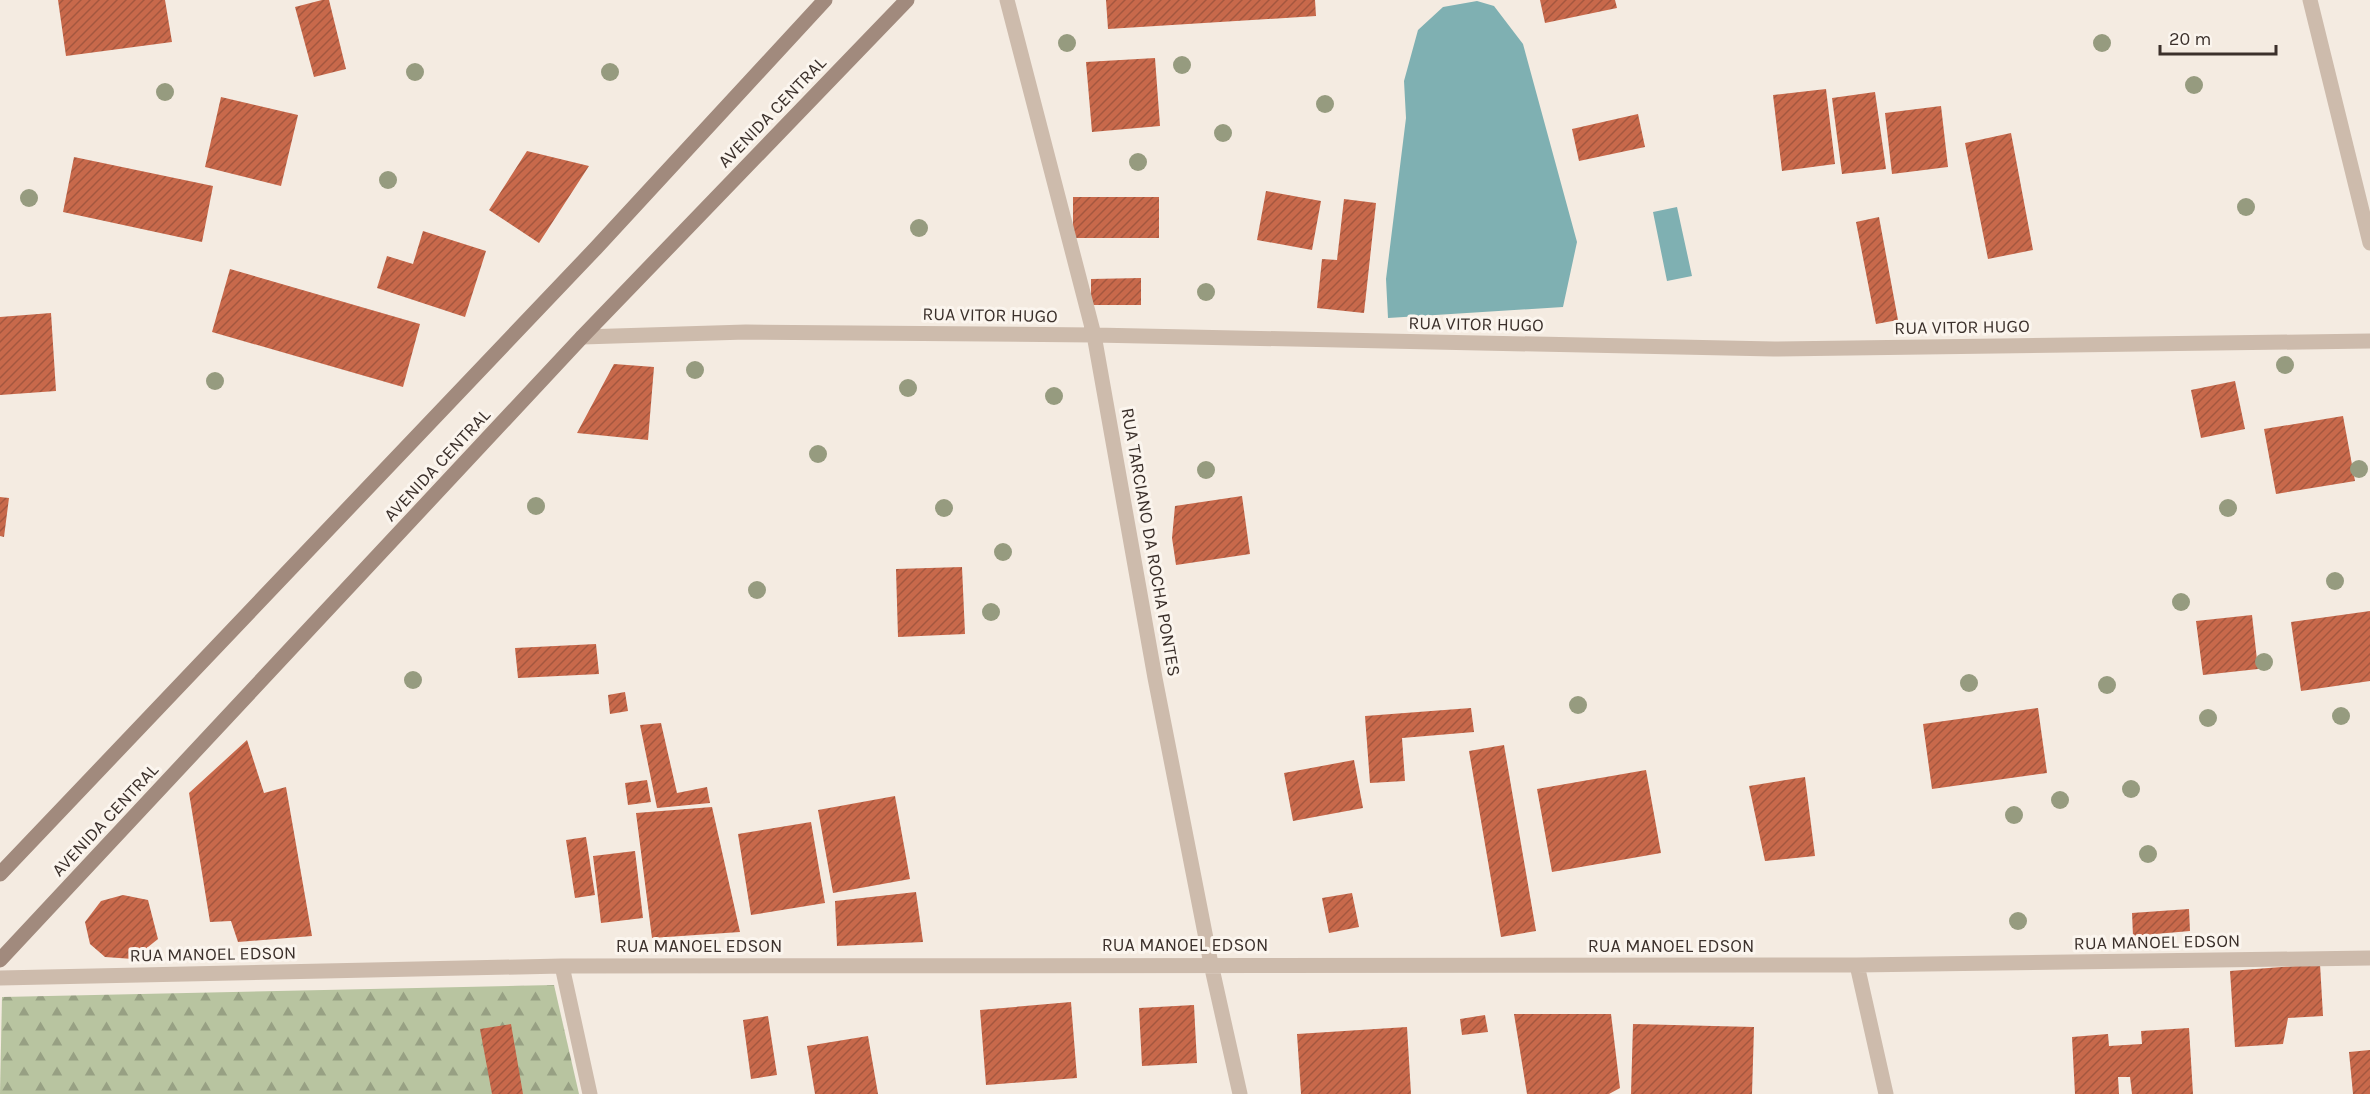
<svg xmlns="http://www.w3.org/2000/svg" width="2370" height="1094" font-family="Karla,sans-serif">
<defs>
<pattern id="forest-firs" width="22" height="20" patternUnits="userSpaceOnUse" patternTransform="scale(1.5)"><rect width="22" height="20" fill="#b8c4a0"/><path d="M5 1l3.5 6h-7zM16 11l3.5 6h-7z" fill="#97a083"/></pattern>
<pattern id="building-hatch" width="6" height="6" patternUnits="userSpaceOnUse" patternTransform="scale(1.5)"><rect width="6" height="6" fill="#c8694b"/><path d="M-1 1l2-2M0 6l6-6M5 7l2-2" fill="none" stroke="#a4573f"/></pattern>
</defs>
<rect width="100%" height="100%" fill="#f4ebe1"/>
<path fill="url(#forest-firs)" d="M554 985 579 1094H0L2 997Z"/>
<path fill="#7fb0b2" d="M1477 1 1494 6 1523 44 1577 242 1563 307 1388 318 1386 279 1406 118 1404 81 1418 30 1443 7Z
M1677 207 1692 276 1667 281 1653 212Z"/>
<path fill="url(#building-hatch)" d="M58 0H165L172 42 66 56Z
M322 0H329L346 69 314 77 295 7Z
M1106 0H1315L1316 16 1108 29Z
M1540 0H1615L1617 8 1545 23Z
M1155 58 1160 126 1092 132 1086 62Z
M1826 89 1835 164 1782 171 1773 95Z
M1875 92 1886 169 1842 174 1832 98Z
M221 97 298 115 281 186 205 167Z
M1941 106 1948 167 1892 174 1885 113Z
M1638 114 1645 147 1579 161 1572 129Z
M2011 133 2033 250 1988 259 1965 143Z
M527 151 589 166 539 243 489 210Z
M74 157 213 186 202 242 63 212Z
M1266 191 1321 201 1312 250 1257 240Z
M1073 197H1159V238H1073Z
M1344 199 1376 203 1364 313 1317 308 1322 259 1337 260Z
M1879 217 1898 320 1876 324 1856 222Z
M423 231 486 251 465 317 377 288 387 256 413 264Z
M230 269 420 324 403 387 212 332Z
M1141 278V305H1091V279Z
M51 313 56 391 0 395V317Z
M614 364 654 367 648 440 577 433Z
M2235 381 2245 429 2201 438 2191 390Z
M2343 416 2355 481 2276 494 2264 429Z
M1242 496 1250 554 1176 565 1172 538 1175 506Z
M0 497 9 498 4 537 0 536Z
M962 567 965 634 898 637 896 569Z
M2370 611V681L2301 691 2291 622Z
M2252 615 2258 669 2203 675 2196 621Z
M596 644 599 674 518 678 515 648Z
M625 692 628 711 610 714 608 695Z
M1471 708 1474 732 1402 738 1405 781 1370 783 1365 716Z
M2038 708 2047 773 1932 789 1923 724Z
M661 723 677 793 707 787 710 803 657 808 640 725Z
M247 740 264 793 286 787 312 936 238 942 231 921 210 922 189 793Z
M1504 745 1536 931 1501 937 1469 751Z
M1354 760 1363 808 1293 821 1284 773Z
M1646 770 1661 853 1552 872 1537 789Z
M1805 777 1815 856 1765 861 1749 786Z
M647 780 651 802 628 805 625 783Z
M895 796 910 879 833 893 818 810Z
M712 807 740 932 652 938 636 813Z
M811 822 825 903 751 915 738 834Z
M586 837 595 895 575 898 566 840Z
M635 851 643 918 601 923 593 856Z
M916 892 923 942 837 946 835 901Z
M1352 893 1359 927 1329 933 1322 898Z
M123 895 148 900 158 939 133 959 105 957 90 944 85 922 101 901Z
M2189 909 2190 931 2133 936 2132 913Z
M2320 964 2323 1016 2288 1018 2283 1044 2235 1047 2230 971Z
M1071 1002 1077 1078 986 1085 980 1010Z
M1194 1005 1197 1063 1142 1066 1139 1008Z
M1514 1014H1611L1620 1088 1609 1094H1527Z
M1485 1015 1488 1032 1462 1035 1460 1019Z
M768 1016 777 1075 751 1079 743 1020Z
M511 1024 523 1094H492L480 1029Z
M1633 1024 1754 1027 1752 1094H1631Z
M1407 1027 1411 1094H1301L1297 1034Z
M2189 1028 2193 1094H2132L2130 1077H2118L2119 1094H2075L2072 1037 2108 1034 2109 1046 2142 1044 2141 1031Z
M868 1036 878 1094H815L807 1046Z
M2370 1050V1094H2353L2349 1052Z"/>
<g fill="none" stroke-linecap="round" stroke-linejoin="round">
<path stroke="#cdbbac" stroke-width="15" d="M1007 0 1094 335 1155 678 1211 964 1240 1094
M2310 0 2370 243
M582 337 746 332 1094 335 1774 349 2370 341
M1857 965 1886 1094
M562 966 590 1094
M0 978 562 966 1857 965 2370 958"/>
<path stroke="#a18a7d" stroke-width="15" d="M0 874 596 248 825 0
M0 960 582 337 907 0"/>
</g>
<g fill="#969b7f">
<circle cx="1067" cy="43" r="9"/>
<circle cx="2102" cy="43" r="9"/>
<circle cx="1182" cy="65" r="9"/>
<circle cx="415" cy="72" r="9"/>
<circle cx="610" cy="72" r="9"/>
<circle cx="2194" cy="85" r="9"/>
<circle cx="165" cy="92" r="9"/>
<circle cx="1325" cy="104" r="9"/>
<circle cx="1223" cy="133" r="9"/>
<circle cx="1138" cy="162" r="9"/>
<circle cx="388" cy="180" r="9"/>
<circle cx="29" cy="198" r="9"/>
<circle cx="2246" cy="207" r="9"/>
<circle cx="919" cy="228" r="9"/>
<circle cx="1206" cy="292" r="9"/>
<circle cx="2285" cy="365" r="9"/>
<circle cx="695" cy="370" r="9"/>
<circle cx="215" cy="381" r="9"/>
<circle cx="908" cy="388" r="9"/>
<circle cx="1054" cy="396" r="9"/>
<circle cx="818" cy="454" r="9"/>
<circle cx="2359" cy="469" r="9"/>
<circle cx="1206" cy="470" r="9"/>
<circle cx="536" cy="506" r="9"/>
<circle cx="944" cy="508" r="9"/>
<circle cx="2228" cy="508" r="9"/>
<circle cx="1003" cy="552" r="9"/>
<circle cx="2335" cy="581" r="9"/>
<circle cx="757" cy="590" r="9"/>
<circle cx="2181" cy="602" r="9"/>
<circle cx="991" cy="612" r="9"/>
<circle cx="2264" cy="662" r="9"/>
<circle cx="413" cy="680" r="9"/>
<circle cx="1969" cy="683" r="9"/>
<circle cx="2107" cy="685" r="9"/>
<circle cx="1578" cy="705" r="9"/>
<circle cx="2341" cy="716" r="9"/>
<circle cx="2208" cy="718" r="9"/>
<circle cx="2131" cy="789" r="9"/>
<circle cx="2060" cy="800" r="9"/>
<circle cx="2014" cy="815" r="9"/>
<circle cx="2148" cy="854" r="9"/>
<circle cx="2018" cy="921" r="9"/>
</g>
<g text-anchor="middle" stroke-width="6" stroke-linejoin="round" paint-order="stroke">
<g font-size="18" fill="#3b302b" stroke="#fbf5ee">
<text transform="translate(772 112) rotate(-46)" y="6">AVENIDA CENTRAL</text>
<text transform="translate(990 315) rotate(1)" y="6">RUA VITOR HUGO</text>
<text transform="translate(1476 324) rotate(1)" y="6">RUA VITOR HUGO</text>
<text transform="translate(1962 327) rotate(-1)" y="6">RUA VITOR HUGO</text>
<text transform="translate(437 465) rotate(-47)" y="6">AVENIDA CENTRAL</text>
<text transform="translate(1151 542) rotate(80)" y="6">RUA TARCIANO DA ROCHA PONTES</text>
<text transform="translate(105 820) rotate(-47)" y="6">AVENIDA CENTRAL</text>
<text transform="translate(2157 942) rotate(-1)" y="6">RUA MANOEL EDSON</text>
<text x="1185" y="951">RUA MANOEL EDSON</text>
<text x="699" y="952">RUA MANOEL EDSON</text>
<text x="1671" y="952">RUA MANOEL EDSON</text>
<text transform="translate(213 954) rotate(-1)" y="6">RUA MANOEL EDSON</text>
</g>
</g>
<path d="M2160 45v9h116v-9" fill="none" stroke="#3b302b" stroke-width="3"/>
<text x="2169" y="45" font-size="18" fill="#3b302b" stroke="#fbf5ee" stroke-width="4.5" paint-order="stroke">20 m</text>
</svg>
